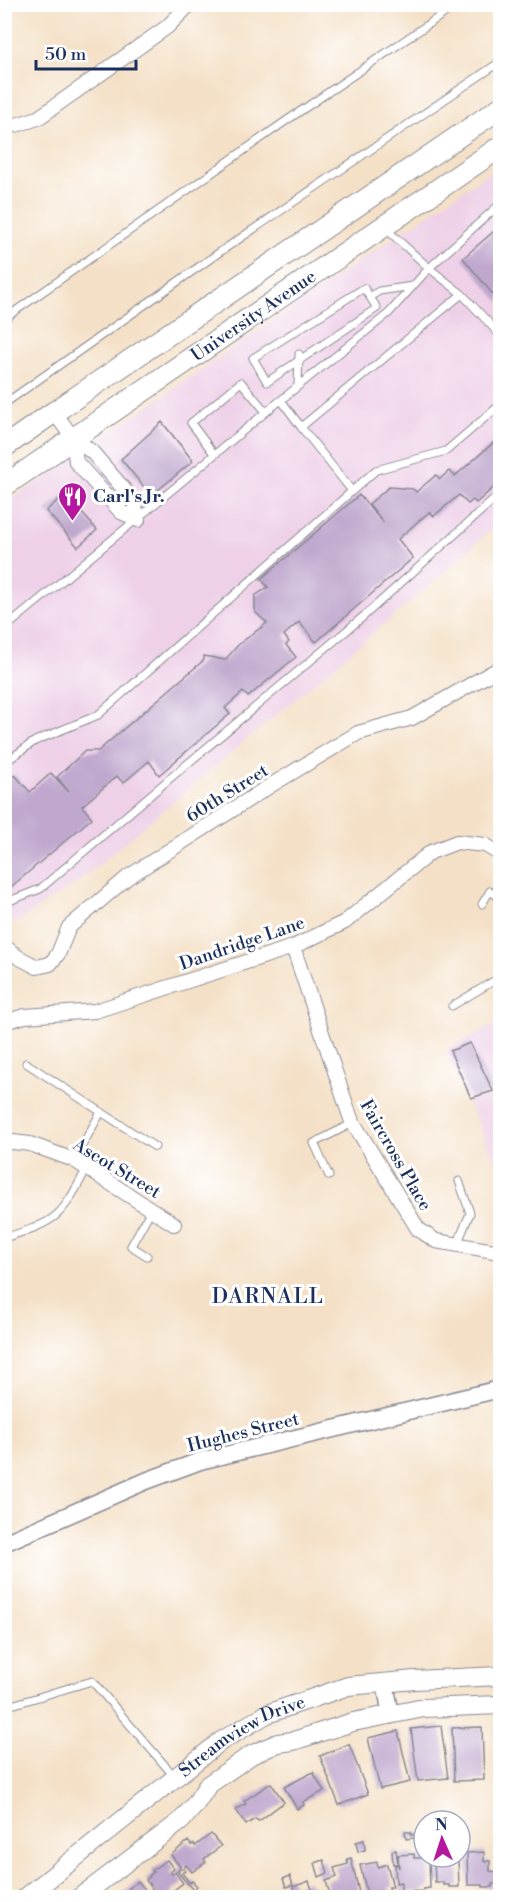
<svg xmlns="http://www.w3.org/2000/svg" width="505" height="1902" font-family="'Libre Bodoni',serif">
<rect width="100%" height="100%" fill="#fff"/>
<filter id="ink" filterUnits="userSpaceOnUse"><feTurbulence type="fractalNoise" baseFrequency=".0167" numOctaves="2"/><feDisplacementMap in="SourceGraphic" scale="12" xChannelSelector="R" yChannelSelector="G"/><feConvolveMatrix kernelMatrix="1 2 1 2 8 2 1 2 1" color-interpolation-filters="sRGB"/></filter>
<filter id="wash" filterUnits="userSpaceOnUse"><feTurbulence type="fractalNoise" baseFrequency=".008" numOctaves="4" result="noise"/><feDisplacementMap in="SourceGraphic" scale="24" xChannelSelector="R" yChannelSelector="G"/><feGaussianBlur stdDeviation="1.35" result="paint"/><feColorMatrix in="noise" values="0 0 0 0 0 0 0 0 0 0 0 0 0 0 0 0 0 1.4 0 .05"/><feComposite in="paint" operator="in"/></filter>
<g filter="url(#wash)">
<rect width="100%" height="100%" fill="#f4e0c6"/>
<path fill="#eed0e7" d="M500 165V521L428 587 77 883 17 922 4 921V505Z
M500 1022V1172L445 1050Z"/>
<g id="blocks">
<path fill="#bfa7ce" d="M500 226V303L463 258Z
M162 422 193 461 151 496 121 459Z
M500 437V482L476 503 473 500 468 504 459 495 434 516 429 512 398 539 413 558 316 642 299 622 284 635 289 642 286 645 296 657 248 697 243 692 225 708 230 714 159 775 149 761 123 783 117 776 82 806 92 818 4 893V784L15 775 30 792 51 773 69 792 57 777 85 751H98L204 660V656L225 660 239 644 267 623 255 612V596L268 587 261 579 359 495 384 523 369 504 389 487 413 489 416 492 436 475 440 479 449 471 455 476Z
M65 494 97 530 78 547 46 511Z
M470 1043 493 1091 471 1098 450 1051Z
M500 1725V1778H497L496 1726Z
M441 1726 448 1778 418 1781 411 1729Z
M482 1727 484 1780 454 1781 452 1728Z
M398 1731 410 1782 380 1789 368 1738Z
M349 1744 368 1794 339 1805 320 1756Z
M313 1772 324 1791 303 1802 304 1805 297 1809 284 1787Z
M271 1783 284 1802 259 1821 255 1819 246 1825 236 1810 246 1804 244 1801Z
M405 1832H411V1835L424 1832V1840H420V1837L406 1839Z
M211 1834 221 1846 204 1859 206 1862 192 1872 186 1865 183 1868 185 1871 182 1873 190 1883 192 1881 197 1886 193 1890 177 1871 181 1868 171 1855 188 1841 191 1845 194 1844 195 1846Z
M364 1840 365 1850 358 1852 356 1842Z
M396 1850 398 1864H393L392 1851Z
M484 1852V1861H490V1871L497 1872V1884H492V1887H483V1885H468L467 1853Z
M414 1854V1858H429L430 1888 423 1889V1891L401 1892V1882L396 1883 395 1865H398L399 1868 398 1855Z
M351 1858 359 1892 355 1893 356 1898H331L326 1881 337 1877 334 1868 348 1864 347 1859Z
M167 1860 174 1869 170 1872 172 1874 175 1872 183 1883 170 1893 174 1898H159L146 1880 153 1872 152 1870Z
M324 1860 328 1873 319 1877 315 1863Z
M434 1860H458L459 1887H449V1885H443V1882H435Z
M377 1862 378 1867 387 1864 393 1887H389L390 1892 381 1894 380 1891 367 1894 360 1865Z
M290 1876 293 1885 286 1887 283 1879Z
M138 1881 147 1892 145 1894 148 1898H121L120 1896Z
M309 1881 313 1892 319 1890 321 1898H296L293 1887Z"/>
</g>
</g>
<g filter="url(#ink)">
<use href="#blocks" fill-opacity="0" stroke="#888892" stroke-width="1.5"/>
<g fill="none" stroke-linecap="round" stroke-linejoin="round">
<defs>
<path id="service" d="M385 228 429 268 500 204
M364 288 377 308 267 382 253 358Z
M370 297 379 291 413 286
M4 319 283 123 458 4
M298 385 299 354
M281 400 301 427
M4 404 217 254 500 62
M266 412 389 313 429 268 462 294 500 335
M352 491 301 427 462 294
M4 629 266 412 241 382 191 423 214 454
M4 763 35 741 98 715 376 470 446 451 500 405
M4 903 40 889 168 780 364 616 500 494
M482 904 490 891 500 898
M452 1006 497 979 500 967
M26 1063 155 1147
M74 1160 101 1112
M329 1176 314 1143 353 1123
M4 1238C59 1221 61 1217 87 1168
M457 1245 470 1213 459 1181
M147 1256 131 1246 151 1210
M4 1704H15L92 1681 174 1776"/>
<path id="minor" d="M4 124 16 125 38 118 167 27 190 4
M54 412 73 438 92 452 134 501 138 520
M73 438 76 462 121 512 138 520
M4 946 18 957 37 967 50 964 58 954 69 927 128 877 268 787 358 733 412 718 500 668
M293 947 351 1119 418 1229 436 1241 500 1252
M4 1022 25 1016 95 1011 293 947 345 922 431 852 457 842 485 845 500 854
M4 1141 30 1144 74 1160 174 1224"/>
<path id="tertiary" d="M4 1543 146 1481 200 1461 500 1389
M385 1683 391 1715"/>
<g id="secondary">
<path id="s1" d="M25 1898 221 1741 267 1714 348 1686 415 1680 500 1676"/>
<path d="M79 1898 181 1821 194 1806 208 1785 251 1755 278 1743 293 1741 353 1722 424 1708 500 1705"/>
</g>
<g id="primary">
<path d="M56 411 500 108"/>
<path d="M4 447 54 412"/>
<path id="s2" d="M4 486 500 147"/>
</g>
</defs>
<use href="#service" stroke="#888892" stroke-width="9"/>
<use href="#minor" stroke="#888892" stroke-width="16"/>
<use href="#tertiary" stroke="#888892" stroke-width="19"/>
<use href="#secondary" stroke="#888892" stroke-width="20"/>
<use href="#primary" stroke="#888892" stroke-width="23"/>
<use href="#service" stroke="#fff" stroke-width="7"/>
<use href="#minor" stroke="#fff" stroke-width="14"/>
<use href="#tertiary" stroke="#fff" stroke-width="16"/>
<use href="#secondary" stroke="#fff" stroke-width="18"/>
<use href="#primary" stroke="#fff" stroke-width="21"/>
</g>
</g>
<defs>
<symbol id="restaurant-pin" viewBox="-11 -11 22 30"><path d="M0 17L-7.5 6A9.5 9.5 0 1 1 7.5 6Z" fill="#b5179e" stroke="#fff"/><path d="M-5-6h1v4h1v-4h1v4h1v-4h1v5L-1.5 .5V6h-2V.5L-5-1ZM5-6V6H3V1.5H1.5Q1.5-4 5-6Z" fill="#fff"/></symbol>
</defs>
<g fill-rule="evenodd">
<use href="#restaurant-pin" x="56" y="480" width="33" height="45"/>
</g>
<g text-anchor="middle" stroke-width="6" stroke-linejoin="round" paint-order="stroke">
<g font-size="18" fill="#1b2f5e" stroke="#fff">
<text dy="6" stroke="none"><textPath href="#s2" startOffset="302">University Avenue</textPath></text>
<text transform="translate(227 793) rotate(-32)" y="6">60th Street</text>
<text transform="translate(242 943) rotate(-19)" y="6">Dandridge Lane</text>
<text transform="translate(396 1155) rotate(60)" y="6">Faircross Place</text>
<text transform="translate(117 1168) rotate(31)" y="6">Ascot Street</text>
<text transform="translate(243 1432) rotate(-14)" y="6">Hughes Street</text>
<text dy="6" stroke="none"><textPath href="#s1" startOffset="272">Streamview Drive</textPath></text>
</g>
<g font-size="18" font-weight="bold" fill="#1b2f5e" stroke="#fff" text-anchor="start">
<text x="93" y="502">Carl's Jr.</text>
</g>
<g font-size="21" letter-spacing="1.5" fill="#1b2f5e" stroke="#fff">
<text x="268" y="1303">DARNALL</text>
</g>
</g>
<rect width="505" height="1902" fill="none" stroke="#fff" stroke-width="24"/>
<g transform="translate(442 1839) rotate(357)"><circle r="28" fill="#ffffff" stroke="#a4acbf" stroke-width="1.5"/>
<path d="M0-4.5L10 22L0 15L-10 22Z" fill="#b5179e"/>
<text y="-9" font-size="16" font-weight="bold" text-anchor="middle" fill="#1b2f5e">N</text>
</g>
<path d="M36 60v9h100v-9" fill="none" stroke="#1b2f5e" stroke-width="3"/>
<text x="45" y="60" font-size="18" fill="#1b2f5e" stroke="#ffffff" stroke-width="4.5" paint-order="stroke">50 m</text>
</svg>
